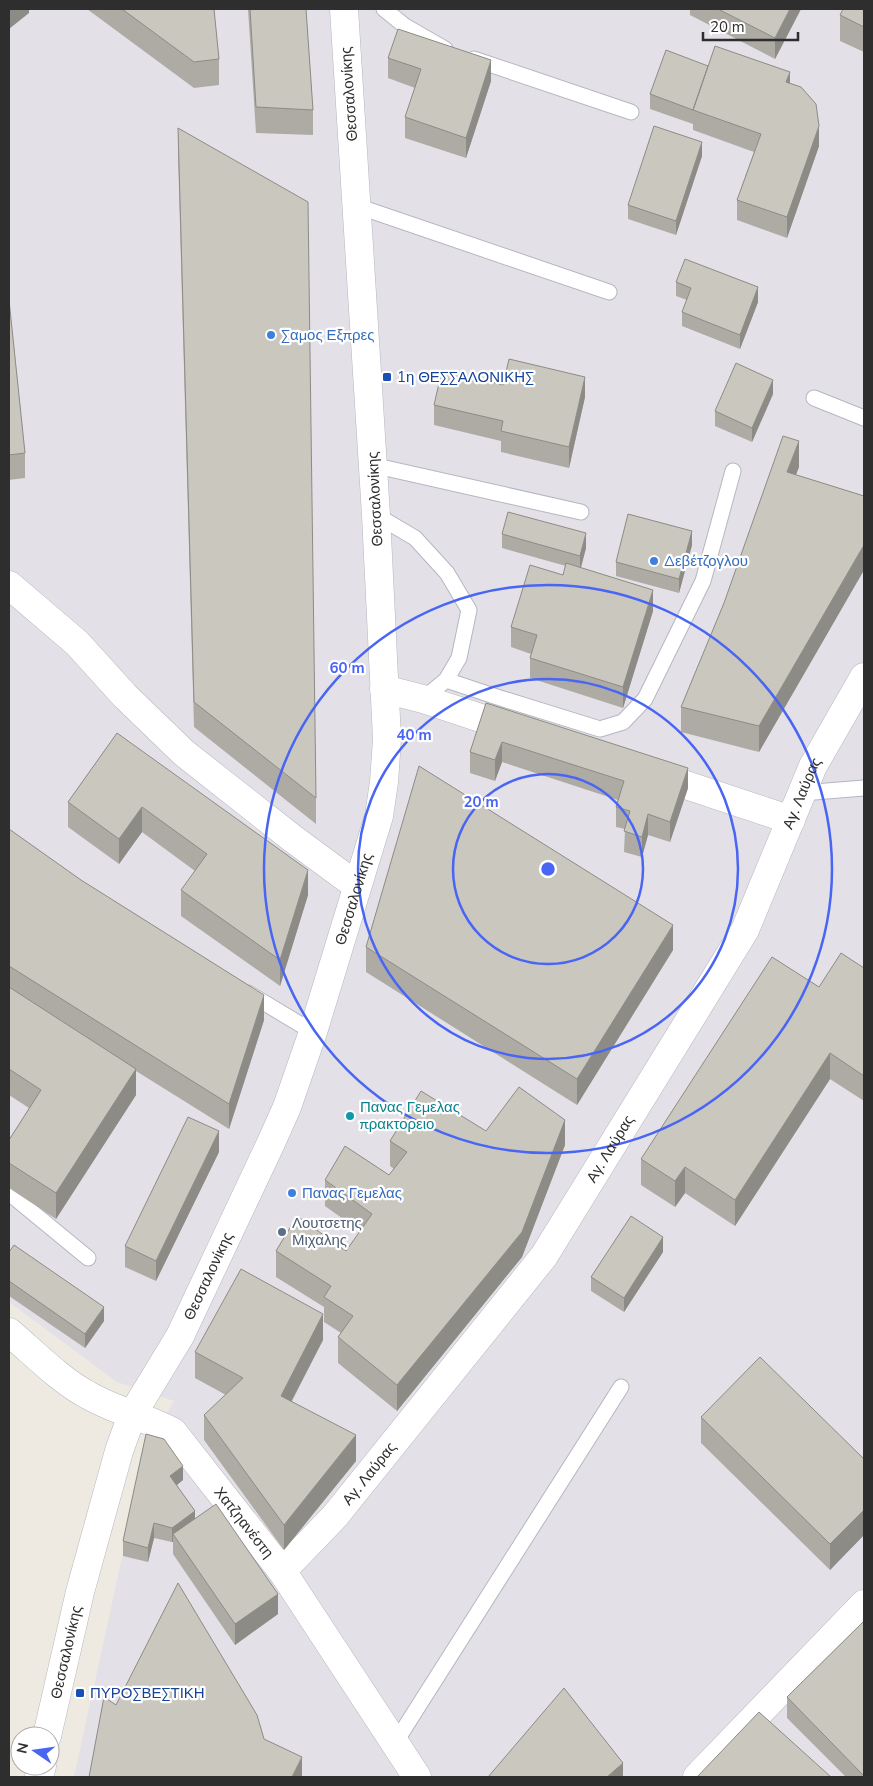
<svg xmlns="http://www.w3.org/2000/svg" width="873" height="1786" font-family="'Nunito Sans',sans-serif">
<rect width="100%" height="100%" fill="#eee9e1"/>
<path fill="#e3e1e7" d="M9 9H864V1777H74L146 1448 174 1401 117 1382 9 1302Z"/>
<g fill="none" stroke-linecap="round" stroke-linejoin="round">
<defs>
<path id="lane" d="M384 9 405 26 445 49
M474 59 631 112
M357 206 609 292
M814 398 864 418
M372 465 581 512
M376 515 415 538 447 573 469 610 459 658 446 680
M423 699 446 680 497 697 600 729 623 722 645 699 703 581 733 471
M802 793 864 788
M248 993 313 1032
M9 1193 88 1258
M395 1743 621 1387"/>
<g id="street">
<path d="M9 585 77 643 125 696 184 753 292 838 357 886"/>
<path d="M384 689 423 699 517 730"/>
<path d="M653 774 791 820"/>
<path id="s1" d="M9 1332C33 1352 61 1381 88 1395 115 1411 146 1417 173 1432L282 1571 417 1777"/>
<path id="s2" d="M282 1571 335 1516 544 1256 745 930 813 766 864 677"/>
<path d="M697 1777 864 1604"/>
</g>
<g id="secondary">
<path id="s3" d="M47 1736 80 1592 119 1451 132 1415 180 1336 270 1145 287 1107 313 1032 379 816 384 782 387 739 376 515 344 9"/>
<path d="M39 1777 42 1766"/>
</g>
</defs>
<use href="#lane" stroke="#b4b7c0" stroke-width="17"/>
<use href="#street" stroke="#b4b7c0" stroke-width="29"/>
<use href="#secondary" stroke="#b4b7c0" stroke-width="29"/>
<use href="#lane" stroke="#fff" stroke-width="15"/>
<use href="#street" stroke="#fff" stroke-width="28"/>
<use href="#secondary" stroke="#fff" stroke-width="28"/>
</g>
<path fill="#aeaba4" d="M87 9H214L219 59V85L194 88Z
M248 9H306L313 110V135L256 133Z
M690 9H801L775 59 690 15Z
M864 9V52L840 41V15Z
M388 58 491 81 466 158 405 138V117L415 88 388 78Z
M708 66 790 83 819 146 787 238 737 220V200L754 152 693 130V124L650 109V94Z
M178 128 316 798V824L194 727 178 154Z
M702 156 676 235 628 219V205Z
M676 282 758 302 740 349 682 326V312L687 300 676 296Z
M9 300 25 453V478L9 480Z
M503 385 585 397 569 468 501 452V441L434 425V405Z
M773 394 752 442 715 426V411Z
M799 467 796 475 864 496V570L759 752 681 732V707Z
M502 534 586 548 581 568 653 611 623 708 530 678V658L531 654 511 647V627L563 575 566 566 502 548Z
M692 545 679 593 616 576V562Z
M486 703 688 788 670 842 648 835 642 857 624 852 625 829 616 827V807L618 800 502 762 495 781 470 773V752Z
M117 733 308 895 280 986 181 916V890L195 871 142 832 119 864 68 827V802Z
M9 829 264 1020 229 1129 136 1071V1095L56 1219 9 1188V1140L29 1108 9 1095Z
M366 947 673 950 577 1105 366 972Z
M864 968V1101L830 1079 735 1226 685 1193 675 1207 641 1185V1159L819 987Z
M486 1131 565 1145 522 1257 397 1411 338 1363V1337L341 1333 324 1322V1307L276 1277V1251H346L360 1231 325 1206V1180L389 1175 394 1169 390 1166V1141Z
M219 1152 156 1281 125 1267V1246Z
M9 1252 104 1321 85 1348 9 1296Z
M663 1252 624 1312 591 1291V1277Z
M323 1340 292 1401 356 1461 284 1550 204 1440V1415L226 1395 195 1378V1352Z
M701 1417 864 1459V1535L830 1570 701 1443Z
M146 1434 183 1480 177 1485 195 1518 278 1614 235 1645 173 1554V1542H172L154 1538 148 1562 123 1556V1541Z
M864 1621V1777H846L787 1718V1697Z"/>
<path fill="#8d8b86" d="M9 9H29V13L9 29Z
M790 9H801L775 59V38Z
M491 60V81L466 158V138Z
M790 72V93L786 82Z
M819 126V146L787 238V217Z
M702 142V156L676 235V221Z
M758 287V302L740 349V335Z
M585 377V397L569 468V447Z
M773 380V394L752 442V428Z
M799 441V467L787 497V472Z
M692 531V545L679 593V579Z
M586 533V548L580 570V556Z
M864 545V570L759 752V726Z
M653 590V611L623 708V687Z
M502 742V762L495 781V760Z
M688 768V788L670 842V822Z
M142 807V832L119 864V839Z
M648 814V835L642 857V837Z
M308 870V895L280 986V960Z
M673 925V950L577 1105V1079Z
M264 995V1020L229 1129V1104Z
M830 1053V1079L735 1226V1200Z
M136 1069V1095L56 1219V1193Z
M565 1120V1145L522 1257 397 1411V1385Z
M219 1131V1152L156 1281V1261Z
M685 1167V1193L675 1207V1181Z
M663 1237V1252L624 1312V1298Z
M104 1307V1321L85 1348V1334Z
M323 1314V1340L281 1421V1396Z
M356 1435V1461L284 1550V1525Z
M183 1466V1480L170 1490V1476Z
M864 1510V1535L830 1570V1544Z
M195 1511V1525L173 1534V1542H172V1528Z
M154 1523V1538L148 1562V1548Z
M278 1594V1614L235 1645V1624Z
M302 1757V1777H292Z
M623 1763V1777H607Z"/>
<path fill="#cac7bf" stroke="#8d8b86" d="M122 9H214L219 59 194 62Z
M250 9H306L313 110 256 107Z
M718 9H790L775 38Z
M843 9H864V27L840 15Z
M398 29 491 60 466 138 405 117 421 69 388 58Z
M715 46 790 72 786 82 801 87 816 104 819 126 787 217 737 200 761 134 693 110Z
M666 50 708 66 693 110 650 94Z
M654 126 702 142 676 221 628 205Z
M178 128 308 202 316 798 194 702Z
M685 259 758 287 740 335 682 312 691 288 676 282Z
M9 300 25 453 9 455Z
M509 359 585 377 569 447 501 431 503 421 434 405 442 370 503 385Z
M736 363 773 380 752 428 715 411Z
M783 436 799 441 787 472 864 496V545L759 726 681 707 724 603Z
M508 512 586 533 580 556 502 534Z
M628 514 692 531 679 579 616 562Z
M566 563 653 590 623 687 530 658 537 635 511 627 530 565 563 575Z
M486 703 688 768 670 822 648 814 642 837 624 831 630 811 616 807 624 781 502 742 495 760 470 752Z
M117 733 308 870 280 960 181 890 207 854 142 807 119 839 68 802Z
M419 766 673 925 577 1079 366 947Z
M9 829 81 880 264 995 229 1104 9 966Z
M841 953 864 968V1076L830 1053 735 1200 685 1167 675 1181 641 1159 772 957 819 987Z
M9 987 136 1069 56 1193 9 1163V1140L41 1090 9 1069Z
M519 1087 565 1120 522 1232 397 1385 338 1337 353 1316 324 1297 331 1286 276 1251 297 1216 346 1251 372 1214 325 1180 345 1146 389 1175 407 1152 390 1141 421 1091 486 1131Z
M188 1117 219 1131 156 1261 125 1246Z
M631 1216 663 1237 624 1298 591 1277Z
M14 1245 104 1307 85 1334 9 1281V1252Z
M241 1269 323 1314 281 1396 356 1435 284 1525 204 1415 243 1378 195 1352Z
M760 1357 864 1459V1510L830 1544 701 1417Z
M146 1434 164 1439 183 1466 170 1476 195 1511 172 1528 154 1523 148 1548 123 1541Z
M216 1504 278 1594 235 1624 173 1534Z
M178 1583 257 1715 264 1739 302 1757 292 1777H89L104 1697 116 1705Z
M864 1621V1776L787 1697Z
M564 1688 623 1763 607 1777H488Z
M759 1712 831 1777H697Z"/>
<g fill="none" stroke="#4965f3" stroke-width="2.5">
<circle cx="548" cy="869" r="95"/>
<circle cx="548" cy="869" r="190"/>
<circle cx="548" cy="869" r="284"/>
</g>
<g fill="#3f7fe0" stroke="#fff" stroke-width="2">
<circle cx="271" cy="335" r="5"/>
<circle cx="654" cy="561" r="5"/>
<circle cx="292" cy="1193" r="5"/>
</g>
<g fill="#1a4fb4" stroke="#fff" stroke-width="2">
<rect x="382" y="372" width="10" height="10" rx="2.5"/>
<rect x="75" y="1688" width="10" height="10" rx="2.5"/>
</g>
<circle fill="#0f9aa8" stroke="#fff" stroke-width="2" cx="350" cy="1116" r="5"/>
<circle fill="#5c6f8a" stroke="#fff" stroke-width="2" cx="282" cy="1232" r="5"/>
<g text-anchor="middle" stroke-width="4.5" stroke-linejoin="round" paint-order="stroke">
<g font-size="15" fill="#2e2e2e" stroke="#fff">
<text transform="translate(349 94) rotate(-94)" y="5">Θεσσαλονίκης</text>
<text transform="translate(375 499) rotate(-93)" y="5">Θεσσαλονίκης</text>
<text dy="5" stroke="none"><textPath href="#s2" startOffset="941">Αγ. Λαύρας</textPath></text>
<text dy="5" stroke="none"><textPath href="#s3" startOffset="896">Θεσσαλονίκης</textPath></text>
<text dy="5" stroke="none"><textPath href="#s2" startOffset="536">Αγ. Λαύρας</textPath></text>
<text dy="5" stroke="none"><textPath href="#s3" startOffset="491">Θεσσαλονίκης</textPath></text>
<text dy="5" stroke="none"><textPath href="#s2" startOffset="131">Αγ. Λαύρας</textPath></text>
<text dy="5" stroke="none"><textPath href="#s1" startOffset="309">Χατζηανέστη</textPath></text>
<text dy="5" stroke="none"><textPath href="#s3" startOffset="86">Θεσσαλονίκης</textPath></text>
</g>
<g font-size="15" fill="#366cbe" stroke="#fff" text-anchor="start">
<text x="281" y="340">Σαμος Εξπρες</text>
<text x="664" y="566">Δεβέτζογλου</text>
<text x="302" y="1198">Πανας Γεμελας</text>
</g>
<g font-size="15" fill="#164399" stroke="#fff" text-anchor="start">
<text x="397" y="382">1η ΘΕΣΣΑΛΟΝΙΚΗΣ</text>
<text x="90" y="1698">ΠΥΡΟΣΒΕΣΤΙΚΗ</text>
</g>
<g font-size="15" fill="#0d838f" stroke="#fff" text-anchor="start">
<text x="360" y="1112">Πανας Γεμελας<tspan x="360" dy="17">πρακτορειο</tspan></text>
</g>
<g font-size="15" fill="#4e5e75" stroke="#fff" text-anchor="start">
<text x="292" y="1228">Λουτσετης<tspan x="292" dy="17">Μιχαλης</tspan></text>
</g>
</g>
<circle cx="548" cy="869" r="8" fill="#4965f3" stroke="#fff" stroke-width="2.5"/>
<g font-size="15" text-anchor="middle" font-weight="bold" fill="#4965f3" stroke="#fff" stroke-width="4.5" stroke-linejoin="round" paint-order="stroke">
<text x="347" y="673">60 m</text>
<text x="414" y="740">40 m</text>
<text x="481" y="807">20 m</text>
</g>
<rect width="873" height="1786" fill="none" stroke="#2e2e2e" stroke-width="20"/>
<g transform="translate(35 1751) rotate(283)"><circle r="24" fill="#ffffff" stroke="#ababab"/>
<path d="M0-4L9 19L0 12L-9 19Z" fill="#4965f3"/>
<text y="-8" font-size="14" font-weight="bold" text-anchor="middle" fill="#2e2e2e">N</text>
</g>
<path d="M703 32v8h95v-8" fill="none" stroke="#2e2e2e" stroke-width="2.5"/>
<text x="710" y="32" font-size="15" fill="#2e2e2e" stroke="#ffffff" stroke-width="4" paint-order="stroke">20 m</text>
</svg>
